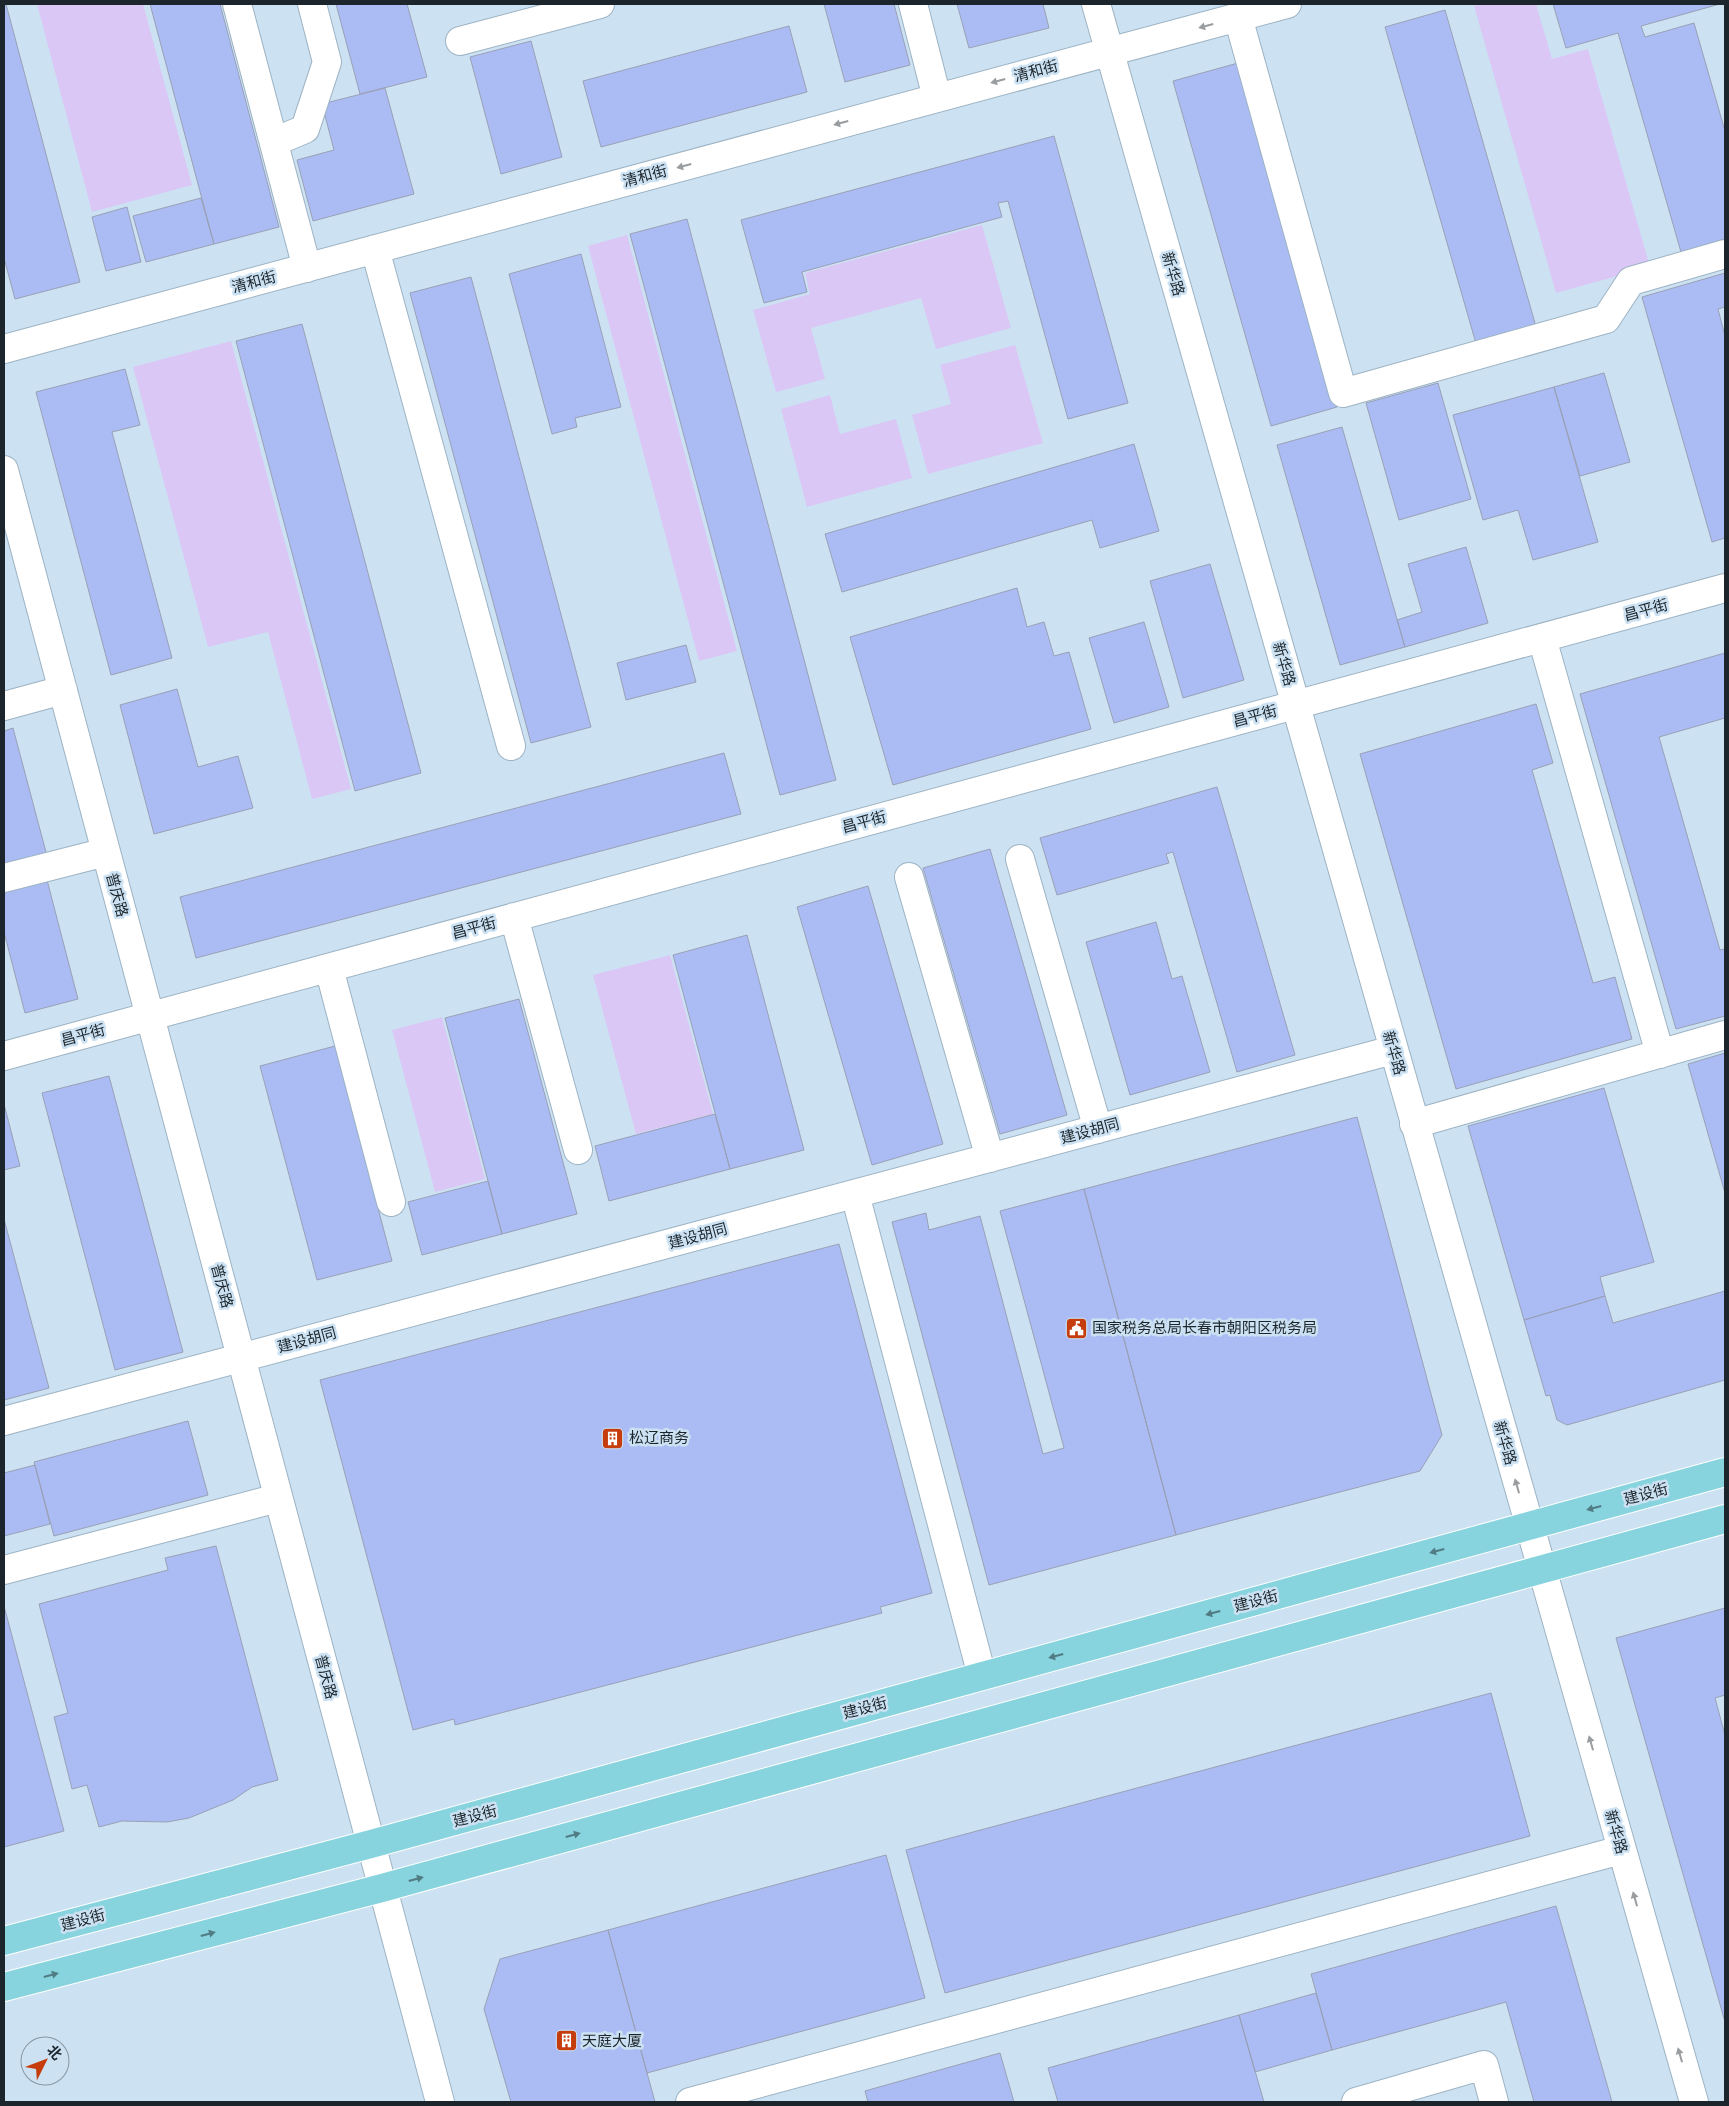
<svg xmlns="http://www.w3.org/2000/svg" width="1729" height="2106" font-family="'Roboto Condensed','Noto Sans SC',sans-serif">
<rect width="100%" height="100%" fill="#cce2f3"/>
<path fill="#dac7f6" d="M37 4H143L192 185 92 212Z
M1483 4H1536L1552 59 1588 49 1650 267 1556 293 1474 6Z
M982 225 1011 328 936 349 921 298 811 328 825 379 776 392 753 310 810 294 805 273Z
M627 235 737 651 699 661 588 246Z
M231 341 351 789 312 799 268 632 208 647 133 367Z
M1015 345 1043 443 928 474 912 415 951 404 940 365Z
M830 395 840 434 896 419 912 478 807 507 781 409Z
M670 955 713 1114 636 1134 593 975Z
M442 1017 485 1179 435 1192 392 1030Z"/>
<path fill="#abbcf5" stroke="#99a0b6" d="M4 4H6L80 282 15 299 4 258Z
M150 4H220L279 227 214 244Z
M336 4H407L427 77 360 94Z
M824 4H894L910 65 845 82Z
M957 4H1043L1049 28 969 48Z
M1553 4H1720L1641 26 1645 37 1694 23 1725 131V239L1681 252 1618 33 1566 48Z
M1445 10 1537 330 1477 347 1385 27Z
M789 26 807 92 601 147 583 81Z
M531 41 562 157 501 174 470 57Z
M1238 63 1337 407 1271 426 1173 81Z
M385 88 414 194 313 221 297 160 334 150 322 104Z
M1054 136 1128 403 1068 419 1008 201 998 203 1002 217 802 272 807 292 764 303 741 220Z
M201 198 214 244 146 262 133 216Z
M127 207 141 262 106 271 92 217Z
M687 219 836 780 780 795 630 234Z
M581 254 621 407 575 418 577 427 552 434 509 274Z
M1725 273V307L1718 309 1725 336V538L1712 542 1642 297Z
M471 277 591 727 531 743 410 293Z
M302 324 421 773 355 791 236 341Z
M125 369 140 425 112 432 172 658 111 675 36 392Z
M1604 373 1630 462 1580 476 1554 387Z
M1438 383 1471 499 1399 520 1366 403Z
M1554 387 1598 542 1533 560 1518 510 1483 520 1453 415Z
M1342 427 1405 647 1340 665 1277 445Z
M1134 444 1159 531 1100 548 1092 520 842 592 825 534Z
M1466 547 1488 623 1405 647 1397 620 1422 612 1408 564Z
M1210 564 1244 680 1183 698 1150 581Z
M1017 588 1027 627 1044 622 1054 656 1069 652 1091 729 893 785 850 637Z
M1144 622 1169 707 1114 723 1089 638Z
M686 645 696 682 626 700 617 663Z
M1725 653V718L1659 737 1720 950 1725 949V1016L1676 1029 1580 694Z
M177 689 198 767 238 756 253 808 154 834 120 705Z
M1536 704 1553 763 1532 770 1593 983 1615 977 1632 1039 1456 1089 1360 754Z
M13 728 47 856 4 867V731Z
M724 753 741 814 196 958 180 897Z
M1217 787 1295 1055 1237 1072 1173 852 1166 854 1169 863 1057 895 1040 838Z
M990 849 1067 1115 1000 1134 923 868Z
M47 880 78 999 25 1013 4 932V892Z
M868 886 943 1144 872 1165 797 907Z
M1156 922 1172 979 1182 976 1210 1072 1130 1095 1086 942Z
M747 935 804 1150 730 1169 673 955Z
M519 999 577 1214 502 1234 445 1018Z
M335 1046 392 1261 317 1280 260 1066Z
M1725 1053V1193L1688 1064Z
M109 1076 183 1352 115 1370 42 1093Z
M1604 1088 1654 1262 1600 1277 1605 1296 1524 1320 1468 1126Z
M4 1104 20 1166 4 1170Z
M715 1114 730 1169 609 1201 595 1146Z
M1357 1117 1442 1435 1420 1471 1176 1535 1084 1189Z
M488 1181 502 1234 422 1255 408 1202Z
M1084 1189 1176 1535 989 1585 892 1222 926 1213 929 1230 980 1216 1043 1454 1064 1448 1000 1211Z
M4 1219 49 1388 4 1400Z
M839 1244 932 1593 880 1607 882 1613 455 1725 454 1719 413 1730 320 1380Z
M1725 1291V1380L1567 1425 1557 1420 1550 1395 1546 1396 1524 1320 1605 1296 1613 1323Z
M188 1421 208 1495 54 1536 34 1462Z
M35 1465 50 1524 4 1536V1473Z
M216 1546 278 1780 252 1787 233 1800 189 1818 167 1822 122 1821 99 1827 87 1785 72 1789 54 1717 68 1713 39 1604 168 1570 165 1558Z
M4 1606 64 1831 4 1847Z
M1725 1608V1695L1715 1698 1725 1735V2022L1616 1638Z
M1491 1693 1530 1836 945 1993 906 1850Z
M886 1855 925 1998 647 2073 608 1930Z
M1556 1906 1612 2102H1534L1506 2002 1332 2050 1311 1974Z
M608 1930 655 2102H511L484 2009 500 1959Z
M1316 1993 1332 2050 1255 2072 1239 2015Z
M1239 2015 1264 2102H1058L1048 2068Z
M1000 2053 1014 2102H868L865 2091Z"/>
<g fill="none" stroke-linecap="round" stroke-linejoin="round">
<defs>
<path id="minor" d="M237 4 307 268
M913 4 937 98
M1096 4 1694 2102
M1238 17 1343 393 1606 319 1631 281 1725 254
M460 41 600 4
M274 142 305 129 327 62 312 4
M375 249 511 746
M4 349 1287 4
M4 470 440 2102
M1542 638 1660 1054
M4 706 63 690
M1020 859 1098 1129
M909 877 990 1158
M4 878 106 852
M514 917 578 1150
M329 968 391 1202
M4 1056 1725 588
M1414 1124 1725 1035
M855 1194 982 1676
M4 1421 1393 1050
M4 1570 278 1498
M690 2102 1621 1850
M1356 2102 1484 2065 1494 2102"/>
<path id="major" d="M4 1941 371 1844 1725 1472
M4 1987 382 1888 1725 1519"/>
</defs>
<use href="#minor" stroke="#9db3c3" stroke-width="30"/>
<use href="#major" stroke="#fff" stroke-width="30"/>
<use href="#minor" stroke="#fff" stroke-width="28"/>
<use href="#major" stroke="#87d3de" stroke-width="28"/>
</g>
<defs><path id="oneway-solid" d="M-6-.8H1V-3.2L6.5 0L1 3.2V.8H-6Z" transform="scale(1.25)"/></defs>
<g fill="#999da0">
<use href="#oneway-solid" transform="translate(1206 26) rotate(165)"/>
<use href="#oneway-solid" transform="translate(998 81) rotate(165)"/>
<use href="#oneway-solid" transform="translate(841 123) rotate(165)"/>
<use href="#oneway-solid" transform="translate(684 166) rotate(165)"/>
<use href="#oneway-solid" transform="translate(1517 1486) rotate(-106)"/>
<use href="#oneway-solid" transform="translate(1591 1743) rotate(-106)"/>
<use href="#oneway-solid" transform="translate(1635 1899) rotate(-106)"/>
<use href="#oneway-solid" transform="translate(1680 2055) rotate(-106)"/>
</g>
<g fill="#527c84">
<use href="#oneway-solid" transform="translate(1594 1508) rotate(165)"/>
<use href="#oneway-solid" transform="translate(1437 1551) rotate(165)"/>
<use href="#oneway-solid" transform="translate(1213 1613) rotate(165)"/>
<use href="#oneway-solid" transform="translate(1056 1656) rotate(165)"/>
<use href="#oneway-solid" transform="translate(573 1835) rotate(-15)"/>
<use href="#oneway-solid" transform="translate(416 1879) rotate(-15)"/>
<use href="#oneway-solid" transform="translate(208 1934) rotate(-15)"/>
<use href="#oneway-solid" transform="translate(51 1975) rotate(-15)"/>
</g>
<defs>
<symbol id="civic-square" viewBox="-11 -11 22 22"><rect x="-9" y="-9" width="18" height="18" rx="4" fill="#c53d0d" stroke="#cce2f3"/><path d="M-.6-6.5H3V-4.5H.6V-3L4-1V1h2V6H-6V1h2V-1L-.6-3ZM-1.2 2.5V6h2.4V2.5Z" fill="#fff"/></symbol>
<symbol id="building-square" viewBox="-11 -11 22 22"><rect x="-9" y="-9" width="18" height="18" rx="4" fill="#c53d0d" stroke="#cce2f3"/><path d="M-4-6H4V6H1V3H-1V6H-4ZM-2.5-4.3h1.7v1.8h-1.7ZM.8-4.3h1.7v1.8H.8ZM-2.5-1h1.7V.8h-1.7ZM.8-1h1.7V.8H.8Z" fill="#fff"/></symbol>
</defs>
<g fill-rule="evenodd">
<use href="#civic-square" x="1064" y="1316" width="25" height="25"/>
<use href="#building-square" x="600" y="1426" width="25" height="25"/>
<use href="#building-square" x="554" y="2028" width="25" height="25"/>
</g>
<g text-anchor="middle" stroke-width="5" stroke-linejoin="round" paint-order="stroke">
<g font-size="15" fill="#1c252b" stroke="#cce2f3">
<text transform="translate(1036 71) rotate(-15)" y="5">清和街</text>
<text transform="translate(645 176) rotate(-15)" y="5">清和街</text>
<text transform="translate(1173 274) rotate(74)" y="5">新华路</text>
<text transform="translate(254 282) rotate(-15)" y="5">清和街</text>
<text transform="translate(1646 610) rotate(-15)" y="5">昌平街</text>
<text transform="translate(1284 664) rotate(74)" y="5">新华路</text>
<text transform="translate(1255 716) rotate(-15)" y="5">昌平街</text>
<text transform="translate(864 822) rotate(-15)" y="5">昌平街</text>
<text transform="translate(117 895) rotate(75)" y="5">普庆路</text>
<text transform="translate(474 928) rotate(-15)" y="5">昌平街</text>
<text transform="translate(83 1035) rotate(-15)" y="5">昌平街</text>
<text transform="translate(1394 1053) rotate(74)" y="5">新华路</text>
<text transform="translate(1090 1131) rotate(-15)" y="5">建设胡同</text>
<text transform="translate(698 1236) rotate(-15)" y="5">建设胡同</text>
<text transform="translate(222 1286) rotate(75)" y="5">普庆路</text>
<text transform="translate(307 1340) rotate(-15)" y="5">建设胡同</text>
<text transform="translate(1505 1443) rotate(74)" y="5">新华路</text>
<text transform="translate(1646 1494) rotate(-15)" y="5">建设街</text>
<text transform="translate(1256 1601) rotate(-15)" y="5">建设街</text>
<text transform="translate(326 1677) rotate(75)" y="5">普庆路</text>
<text transform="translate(865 1708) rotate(-15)" y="5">建设街</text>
<text transform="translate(475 1816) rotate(-15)" y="5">建设街</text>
<text transform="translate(1616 1832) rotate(74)" y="5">新华路</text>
<text transform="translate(83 1920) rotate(-15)" y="5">建设街</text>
</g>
<g font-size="15" fill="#1c252b" stroke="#cce2f3" text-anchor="start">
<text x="1092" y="1333">国家税务总局长春市朝阳区税务局</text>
<text x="629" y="1443">松辽商务</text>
<text x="582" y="2046">天庭大厦</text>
</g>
</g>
<rect width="1729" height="2106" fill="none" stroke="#1c252b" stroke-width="10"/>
<g transform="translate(45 2061) rotate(48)"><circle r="24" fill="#cce2f3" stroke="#8696a3"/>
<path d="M0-4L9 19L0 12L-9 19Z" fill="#c53d0d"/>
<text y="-8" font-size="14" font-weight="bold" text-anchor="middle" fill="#1c252b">北</text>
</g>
</svg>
